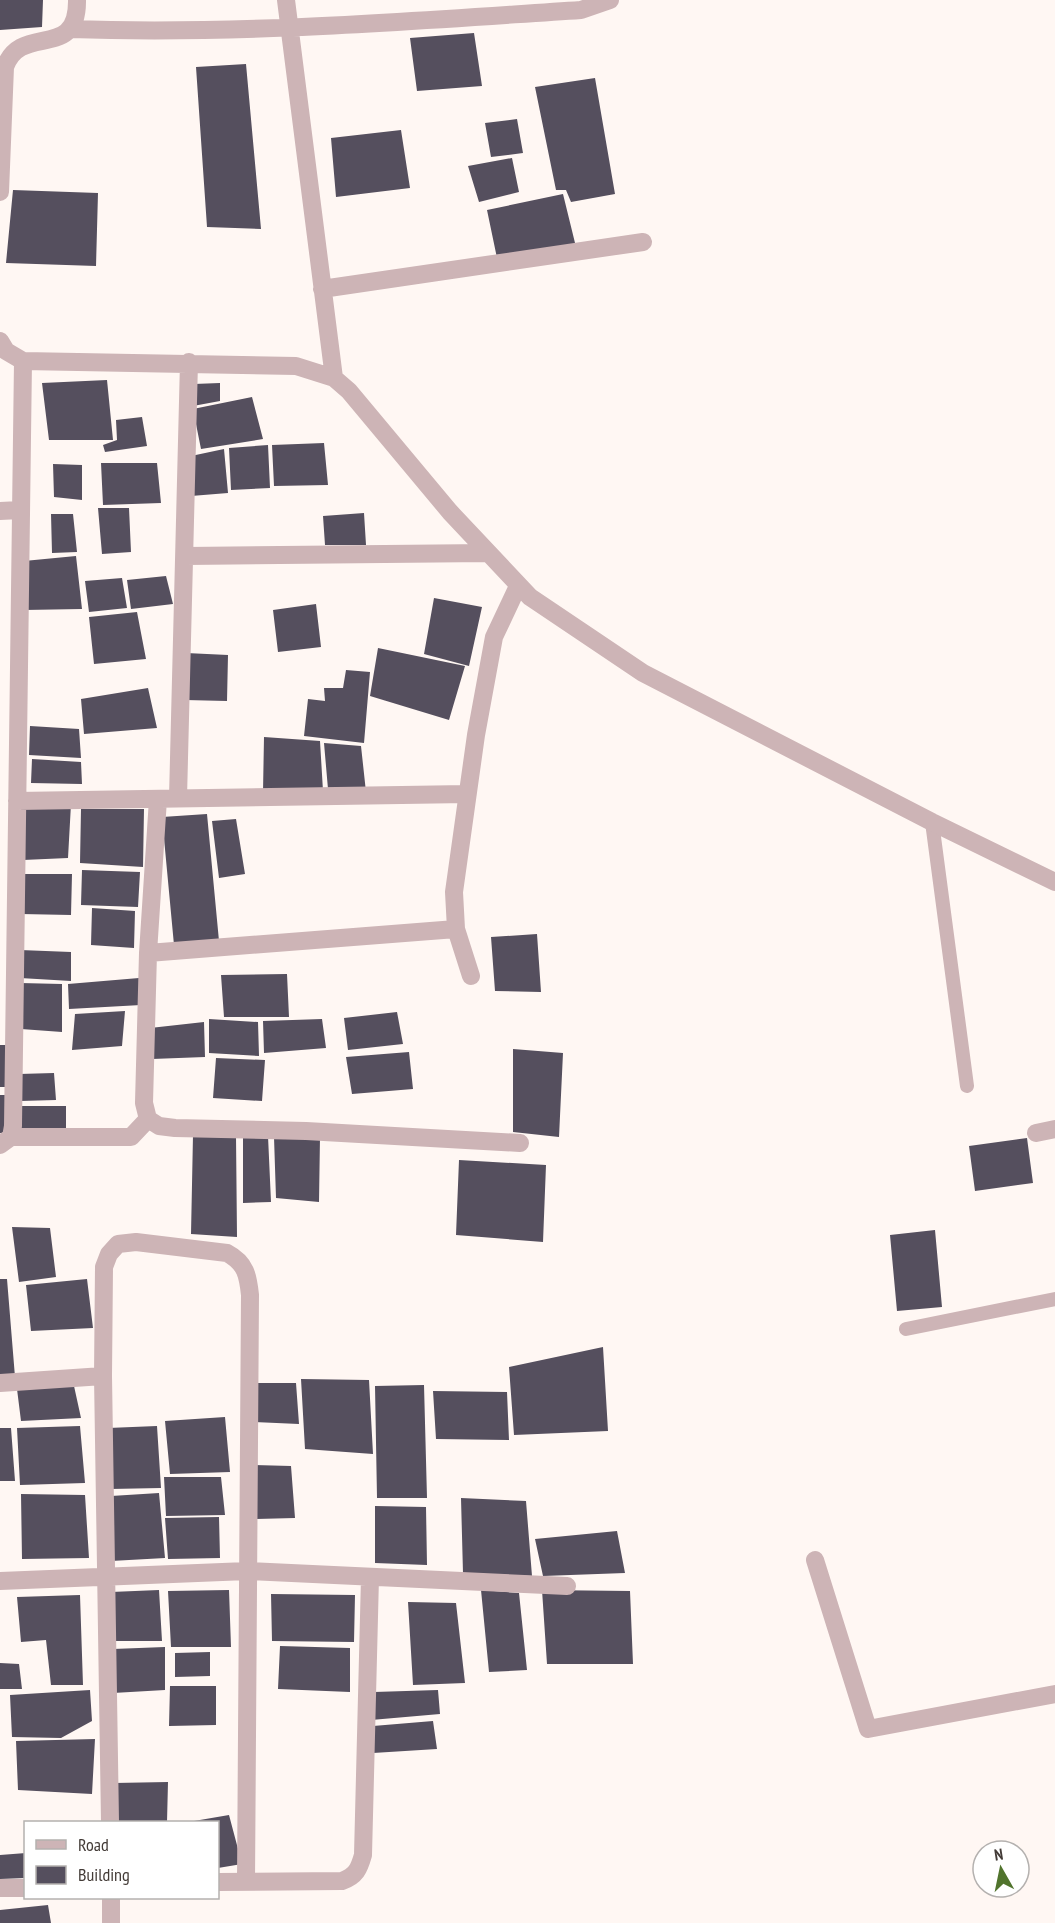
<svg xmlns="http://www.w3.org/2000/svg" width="1055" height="1923" font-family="'PT Sans Narrow',sans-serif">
<rect width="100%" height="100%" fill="#fff7f3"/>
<path fill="#554f5e" d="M0 0H43L42 27 0 30Z
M474 33 482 86 417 91 410 38Z
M246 64 261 229 207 227 196 67Z
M595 78 615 194 571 202 566 190H556L535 87Z
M517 119 523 153 491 157 485 123Z
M401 130 410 188 336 197 331 138Z
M512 158 519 192 479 202 468 166Z
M13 190 98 193 96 266 6 263Z
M563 194 576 247 497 258 487 210Z
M107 380 113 440H49L42 383Z
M220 383V401L193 406 194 384Z
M252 397 263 439 201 449 193 409Z
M142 417 147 446 105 452 103 445 117 440 116 420Z
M324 443 328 485 274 486 272 445Z
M268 445 270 488 231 490 229 448Z
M224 449 228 493 191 496V456Z
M101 463H157L161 503 103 505Z
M53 464 82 465V500L54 497Z
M98 508H129L131 552 102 554Z
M364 513 366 545H325L323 516Z
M51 514H73L77 552 52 553Z
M76 556 82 609 24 610V561Z
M166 576 173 604 131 609 127 580Z
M122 578 127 608 89 612 85 581Z
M434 598 482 607 469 666 424 654Z
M316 604 321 647 278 652 273 610Z
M137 612 146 659 94 664 89 617Z
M378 648 465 666 449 720 370 696Z
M186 653 228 655 227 701 185 700Z
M346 670 370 672 364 743 304 736 308 699 325 701 324 688H343Z
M148 688 157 728 84 734 81 699Z
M30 726 79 729 81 758 29 755Z
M264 737 320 741 323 791 263 792Z
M324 743 361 746 366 792 328 789Z
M32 759 81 762 82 784 31 783Z
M71 804 68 858 23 860 21 808Z
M81 809H144L143 867 80 863Z
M207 814 219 941 174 945 162 817Z
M236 819 245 874 219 878 212 821Z
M82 870 140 872 138 907 81 905Z
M21 874H72L71 915 21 914Z
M92 908 135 911 134 948 91 945Z
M537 934 541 992 495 991 491 937Z
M20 950 71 952V981L20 978Z
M287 974 289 1017H224L221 975Z
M139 978 141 1005 69 1009 68 984Z
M20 983 62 984V1032L21 1029Z
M125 1011 122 1046 72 1050 75 1014Z
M397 1012 403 1044 348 1050 344 1018Z
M209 1019 258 1022 259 1056 209 1053Z
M322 1019 326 1048 264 1053 263 1021Z
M204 1022 205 1057 152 1059 150 1028Z
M0 1045H8L7 1087H0Z
M513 1049 563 1053 559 1137 513 1132Z
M409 1052 413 1089 352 1094 346 1057Z
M216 1058 265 1060 262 1101 213 1098Z
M54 1073 56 1100 20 1101 19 1074Z
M0 1095H5V1133H0Z
M18 1106H66V1132L18 1129Z
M193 1135 236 1136 237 1237 191 1234Z
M243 1136H268L271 1202 243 1203Z
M274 1137H320L319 1202 276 1198Z
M1027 1138 1033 1183 975 1191 969 1146Z
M459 1160 546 1165 543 1242 456 1235Z
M12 1227 50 1228 56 1277 19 1282Z
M935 1230 942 1307 897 1311 890 1235Z
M0 1279H7L15 1377 0 1378Z
M87 1279 93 1328 31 1331 26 1285Z
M603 1347 608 1431 514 1435 509 1367Z
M301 1379 369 1380 373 1454 305 1449Z
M255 1383H296L299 1424 254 1422Z
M424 1385 427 1498H377L375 1386Z
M74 1386 81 1418 21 1421 17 1389Z
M433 1391 507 1392 509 1440 436 1439Z
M225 1417 230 1472 170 1474 165 1421Z
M80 1426 85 1483 20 1485 17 1428Z
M157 1426 161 1488 110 1489 108 1428Z
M0 1428H11L15 1481H0Z
M253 1465 291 1466 295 1518 256 1519Z
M164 1477H221L225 1515 166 1516Z
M159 1493 165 1558 111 1561V1496Z
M21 1494 85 1495 89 1558 22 1559Z
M461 1498 526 1501 532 1576 463 1573Z
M375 1506 426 1507 427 1565 375 1563Z
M219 1517 220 1558 168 1559 165 1518Z
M617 1531 625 1573 543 1576 535 1539Z
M159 1590 162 1641H112L111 1592Z
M229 1590 231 1647H171L168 1591Z
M481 1590 519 1593 527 1670 489 1672Z
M542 1590 630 1591 633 1664H547Z
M271 1594 355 1595 354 1642 272 1641Z
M80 1595 83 1685H51L46 1640 21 1642 17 1597Z
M408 1602 456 1603 465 1683 413 1685Z
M280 1646 350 1648V1692L278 1689Z
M165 1647V1690L113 1693V1649Z
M210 1652V1676L175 1677V1653Z
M0 1663 19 1664 22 1689H0Z
M170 1686H216V1725L169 1726Z
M90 1690 92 1721 61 1738 12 1737 10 1695Z
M438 1690 440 1714 371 1720 374 1692Z
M433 1721 437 1749 373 1753V1726Z
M95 1739 92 1794 18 1790 16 1741Z
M168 1782 167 1822H117L114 1783Z
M229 1815 242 1864 218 1868V1822L194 1821Z
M26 1853V1878L0 1879V1855Z
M48 1905 51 1923H0V1910Z"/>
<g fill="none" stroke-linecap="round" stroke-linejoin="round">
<path stroke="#cdb4b6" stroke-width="14" d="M932 822 967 1086
M906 1329 1055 1299"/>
<path stroke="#cdb4b6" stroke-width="18" d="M286 0 334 378
M70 29C241 35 411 21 581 10L610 0
M0 192 5 67C21 22 78 62 77 0
M322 289 643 242
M0 341 6 351 23 361 296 366 334 378 349 391 450 512 530 597 643 673 932 822 1055 882
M0 511 20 510
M186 556 488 553
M178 798 189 362
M158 799 148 953 144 1103 148 1119 159 1126 175 1128 306 1131 520 1143
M17 801 467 794
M148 953 456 929
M471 976 456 929 454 892 476 735 494 637 518 586
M1036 1133 1055 1129
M11 1137H131L148 1119
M0 1145 11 1137 13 1126 23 361
M0 1383 103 1376
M815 1560 868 1729 1055 1694
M0 1581 247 1571 567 1586
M110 1822 103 1376 104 1267 109 1254 118 1244 136 1242 227 1253C246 1263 248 1276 250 1295L246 1882
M218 1882 342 1881C356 1876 359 1869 363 1855L370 1577
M0 1888H26
M111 1898V1923"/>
</g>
<rect x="24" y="1821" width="195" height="78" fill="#ffffff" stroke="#b4b1af" stroke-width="1.5"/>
<rect x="36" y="1840" width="30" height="9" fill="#cdb4b6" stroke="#b4b1af" stroke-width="1.5"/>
<text x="78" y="1851" font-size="18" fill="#433b37">Road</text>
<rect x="36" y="1866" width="30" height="18" fill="#554f5e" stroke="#b4b1af" stroke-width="1.5"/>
<text x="78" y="1881" font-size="18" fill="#433b37">Building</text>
<g transform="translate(1001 1869) rotate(351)"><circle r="28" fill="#ffffff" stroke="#b4b1af" stroke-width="1.5"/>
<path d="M0-4.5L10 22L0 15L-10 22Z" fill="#51742d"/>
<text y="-9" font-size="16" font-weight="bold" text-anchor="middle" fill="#433b37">N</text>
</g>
</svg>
